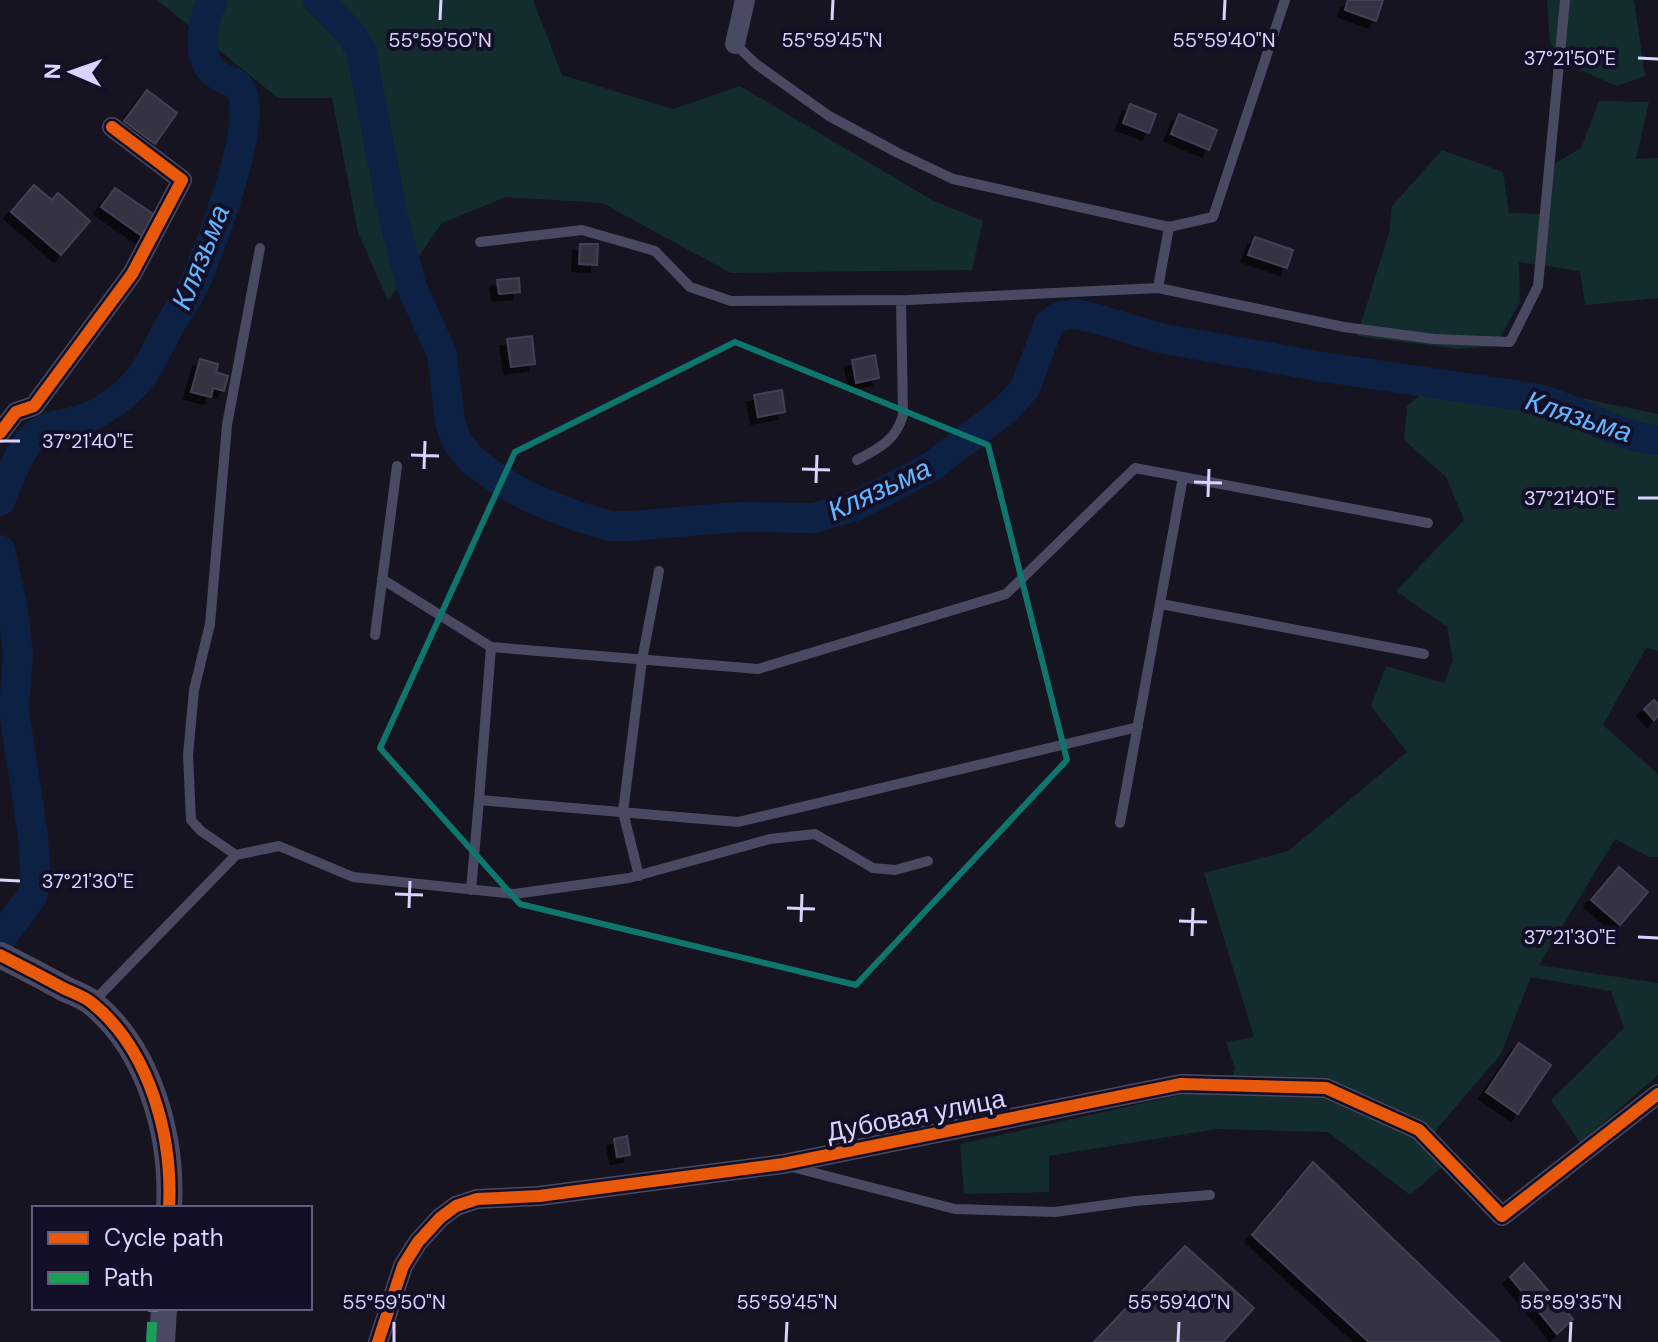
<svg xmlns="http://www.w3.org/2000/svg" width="1658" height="1342" font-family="'DM Sans',sans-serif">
<defs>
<filter id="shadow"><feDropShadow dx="-7" dy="7" stdDeviation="0" flood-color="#0009"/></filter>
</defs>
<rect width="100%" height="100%" fill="#161421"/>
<path fill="#132c2d" d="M157 0H533L562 75 673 109 740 86 932 200 983 221 972 270 731 273 602 203 506 197 442 223 388 301 358 232 332 98H278Z
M1547 0H1634L1645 76 1617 86 1571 66 1550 43Z
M1599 101 1649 102 1636 159 1658 158V298L1585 305 1580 271 1519 262 1520 302 1495 346 1458 349 1357 336 1389 233 1392 206 1442 150 1503 172 1509 213 1548 214 1544 170 1581 148Z
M1460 373 1658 414V651L1646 648 1603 725 1658 774V857H1649L1615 839 1539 965 1658 983V1075L1580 1143 1551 1100 1624 1028 1611 991 1531 977 1501 1054 1436 1130 1441 1168 1410 1195 1328 1132 1217 1129 1049 1156V1192L964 1194 960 1144 1184 1094 1227 1093 1235 1068 1226 1042 1254 1037 1204 873 1288 851 1407 752 1371 706 1386 666 1444 683 1453 660 1447 627 1396 591 1464 520 1446 477 1404 440 1407 406 1419 396Z"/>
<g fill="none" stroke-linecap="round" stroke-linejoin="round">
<path stroke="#0d2144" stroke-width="30" d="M318 0 351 34 361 51 393 216 412 288 442 354 450 422 457 442 473 461 498 479 527 496 576 516 611 526H630L739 517 814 518 855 506 931 467 1006 409 1025 388 1049 324 1060 316 1075 314 1094 318 1160 338 1323 367 1535 398C1578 408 1614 437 1658 440
M0 501C7 483 21 444 38 433 51 424 70 424 84 419 93 416 103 410 111 404 147 381 152 356 171 323 179 309 190 296 196 281 213 239 250 143 244 100 241 80 229 83 216 74 195 60 203 18 213 0
M0 550 12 605 18 654 14 711 33 836 36 883 32 896 0 939"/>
</g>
<path fill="#343243" stroke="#433f54" stroke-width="2" filter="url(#shadow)" d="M1348 0H1383L1376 21 1345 10Z
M147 90 177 113 155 144 124 121Z
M1130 104 1156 114 1149 133 1123 123Z
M1179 114 1217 130 1209 150 1171 134Z
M34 185 52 200 58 193 90 221 61 255 11 212Z
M115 188 156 216 142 236 101 207Z
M1255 237 1293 250 1287 268 1248 255Z
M580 244H598L597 265 579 264Z
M519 278 520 292 499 294 497 280Z
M532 336 535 364 511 367 507 339Z
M875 355 879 378 856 383 852 360Z
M200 359 218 364 216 372 228 376 224 391 213 388 211 397 191 392Z
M782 390 785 412 758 417 754 395Z
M1654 700 1658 704V716L1654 720 1644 709Z
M1619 867 1648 892 1620 925 1591 900Z
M1519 1043 1551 1065 1518 1114 1486 1092Z
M627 1136 630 1155 617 1157 614 1139Z
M1313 1162 1500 1342H1369L1252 1235Z
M1185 1246 1254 1308 1223 1342H1094Z
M1524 1263 1573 1319 1557 1334 1510 1277Z"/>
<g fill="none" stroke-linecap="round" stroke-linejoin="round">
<path stroke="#4a4962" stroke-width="10" d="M1169 227 1213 217 1285 0
M480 242 582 230 655 251 690 287 731 301 908 300 1158 288 1169 227 953 179 898 153 829 116 756 64 735 44
M1158 288 1344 327 1434 339 1510 342 1538 286 1565 0
M857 460C880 448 896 440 903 415L901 300
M382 579 491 647 758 669 1006 594 1135 468 1428 523
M1161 604 1424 654
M375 635 397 466
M491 647 479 800 738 822 1138 727
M1120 823 1183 477
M236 855 201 831 191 820 188 755 194 690 210 624 227 425 260 248
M639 876 623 812 642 660 659 571
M471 890 479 800
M93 1002 236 855 279 846 353 877 514 894 629 878 770 839 815 834 873 868 895 870 928 861
M792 1167 955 1209 1055 1212 1135 1201 1210 1195"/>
<path stroke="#4a4962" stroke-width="20" d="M735 44 745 0
M0 433 16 412 34 406 132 274 182 180 112 127
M378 1342 403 1266 418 1242 440 1218 456 1206 477 1199 539 1196 783 1164 1181 1084 1326 1088 1419 1130 1502 1216 1658 1094"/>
<path stroke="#4a4962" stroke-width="26" d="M0 955C22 966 43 977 65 989 74 993 85 997 92 1003 150 1050 173 1137 169 1208
M162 1342 164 1308"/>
<path stroke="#1a9f57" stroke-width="10" stroke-dasharray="20 10" stroke-linecap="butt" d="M151 1342 153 1308"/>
<defs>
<path id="cycleway" d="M0 433 16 412 34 406 132 274 182 180 112 127
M0 955C22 966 43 977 65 989 74 993 85 997 92 1003 150 1050 173 1137 169 1208
M378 1342 403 1266 418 1242 440 1218 456 1206 477 1199 539 1196 783 1164 1181 1084 1326 1088 1419 1130 1502 1216 1658 1094"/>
</defs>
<use href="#cycleway" stroke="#130f26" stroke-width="17"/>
<use href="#cycleway" stroke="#e8590c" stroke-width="12"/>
</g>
<path fill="none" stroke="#0f766e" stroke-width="6" stroke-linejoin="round" d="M735 342 988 445 1067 760 856 985 520 904 380 748 515 452Z"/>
<path fill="none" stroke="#d9d4ff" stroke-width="3" d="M440 20 441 0M832 20 833 0M1224 20 1225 0M1638 58 1658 59M0 441H20M411 455 439 456M424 469 425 441M802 469 830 470M1194 482 1222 483M816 483 817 455M1208 497 1209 469M1638 498H1658M0 880 20 881M395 894 423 895M409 908 410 881M787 908 815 909M1179 921 1207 922M801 922 802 894M1192 936 1193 908M1638 937 1658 938M394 1342V1322M786 1342 787 1322M1178 1342 1179 1322M1570 1342 1571 1322"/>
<g text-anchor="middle" stroke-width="8" stroke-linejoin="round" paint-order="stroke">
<g font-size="26" fill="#d9d4ff" stroke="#130f26">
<text transform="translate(916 1115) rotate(-11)" y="9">Дубовая улица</text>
</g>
<g font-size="28" font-style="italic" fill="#62b6ff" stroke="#130f26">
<text transform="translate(200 257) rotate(-68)" y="10">Клязьма</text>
<text transform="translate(1579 416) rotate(18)" y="10">Клязьма</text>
<text transform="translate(879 489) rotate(-25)" y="10">Клязьма</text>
</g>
</g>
<g font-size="20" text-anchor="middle" fill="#d9d4ff" stroke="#130f26" stroke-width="8" stroke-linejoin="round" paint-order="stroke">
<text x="440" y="47">55°59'50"N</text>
<text x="832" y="47">55°59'45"N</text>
<text x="1224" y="47">55°59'40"N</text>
<text x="1570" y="65">37°21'50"E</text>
<text x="88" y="448">37°21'40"E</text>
<text x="1570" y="505">37°21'40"E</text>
<text x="88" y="888">37°21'30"E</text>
<text x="1570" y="944">37°21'30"E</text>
<text x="394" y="1309">55°59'50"N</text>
<text x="787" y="1309">55°59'45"N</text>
<text x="1179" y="1309">55°59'40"N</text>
<text x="1571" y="1309">55°59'35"N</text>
</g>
<rect x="32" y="1206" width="280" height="104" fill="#130f26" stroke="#625e7d" stroke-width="2"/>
<rect x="48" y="1232" width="40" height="12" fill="#e8590c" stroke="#625e7d" stroke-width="2"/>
<text x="104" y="1246" font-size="24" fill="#d9d4ff">Cycle path</text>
<rect x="48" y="1272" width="40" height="12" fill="#1a9f57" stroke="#625e7d" stroke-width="2"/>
<text x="104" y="1286" font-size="24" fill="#d9d4ff">Path</text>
<g transform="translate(72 72) rotate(272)" stroke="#130f26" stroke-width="6" paint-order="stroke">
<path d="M0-6L14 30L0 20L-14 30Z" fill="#d9d4ff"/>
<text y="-12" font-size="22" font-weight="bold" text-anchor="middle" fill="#d9d4ff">N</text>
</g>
</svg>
